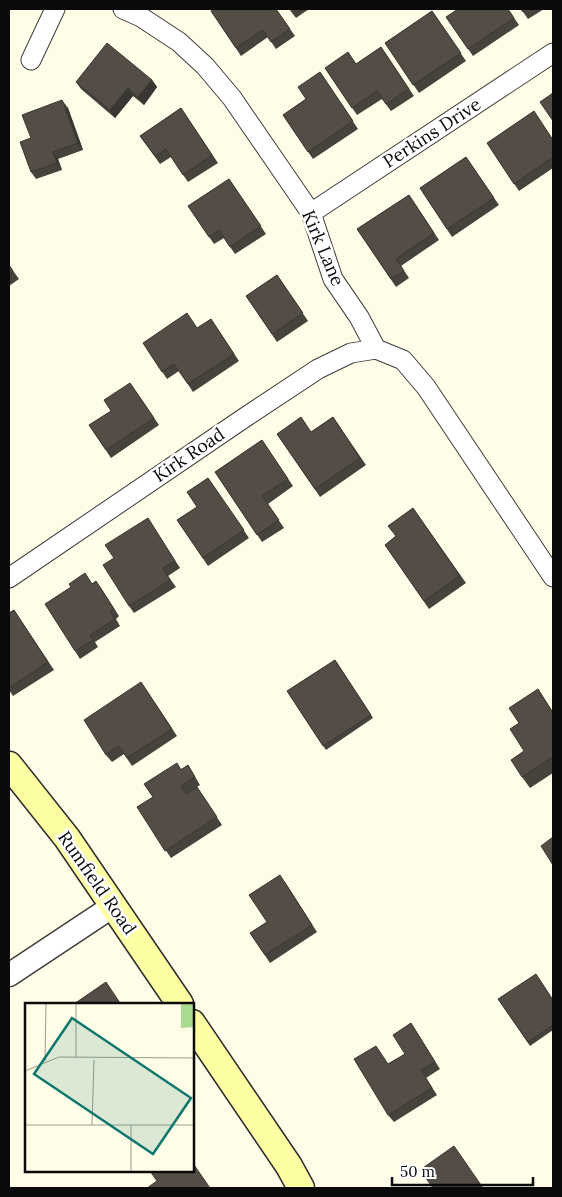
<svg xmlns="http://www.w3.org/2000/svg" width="562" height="1197" font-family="Lora,serif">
<rect width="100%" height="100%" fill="#fffde7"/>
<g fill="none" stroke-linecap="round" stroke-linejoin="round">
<defs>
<path id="minor" d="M123 9 141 17 179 42 205 66 232 98 311 213 333 279 359 317 376 349 403 360 426 387 553 577
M31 60 55 9
M311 213 553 53
M9 578 247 416 318 369 351 353 376 349"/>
<path id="tertiary" d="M9 975 113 906"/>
<path id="secondary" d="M9 765 67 838 180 1004
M192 1023 289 1166 301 1188"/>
</defs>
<use href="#minor" stroke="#3d3d3d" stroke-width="21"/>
<use href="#tertiary" stroke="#3d3d3d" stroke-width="25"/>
<use href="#secondary" stroke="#2c2c2c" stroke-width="29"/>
<use href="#minor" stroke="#fff" stroke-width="19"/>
<use href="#tertiary" stroke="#fff" stroke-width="22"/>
<use href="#secondary" stroke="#feffa2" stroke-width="26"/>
</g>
<path fill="#47423c" d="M276 9 295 36 276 49 268 37 241 56 211 11Z
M289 9H309L296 18Z
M508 9 519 25 473 56 446 17Z
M521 9H544L528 19Z
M432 11 466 61 419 93 385 43Z
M381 47 414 96 391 111 382 99 357 115 325 68 356 64Z
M320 72 358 129 313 159 283 115 306 99Z
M152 80 157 87 144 105 133 96 115 118 81 89 76 82Z
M68 108 83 150 58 159 62 170 36 179 31 172V138Z
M181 108 218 163 188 182 171 157 160 164 140 136Z
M553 140V168L519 191 487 143Z
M466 157 499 205 452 237 420 188Z
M229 179 266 234 235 254 224 238 214 244 188 206Z
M409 195 439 240 401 266 409 278 396 287 357 229Z
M9 265 19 279 9 286Z
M277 275 308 321 277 342 246 296Z
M211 319 239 361 193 392 179 371 167 379 143 343 198 328Z
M130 383 159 425 111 458 89 425 111 411Z
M333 417 366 465 320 497 277 434 311 432Z
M262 440 293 486 268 504 284 528 262 542 215 472Z
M208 478 249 538 208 566 177 520 197 507Z
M413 508 466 583 429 609 385 545 396 536Z
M148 518 180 568 168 576 176 587 134 613 129 606 114 558Z
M92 583 101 588 119 616 116 619 120 626 95 642 98 647 80 659 75 651Z
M14 610 54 670 13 696 9 690V613Z
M335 660 373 718 326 750 287 691Z
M141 682 177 736 132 766 124 754 112 762 106 755Z
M538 689 553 712V773L530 788 522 777 524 751 519 723Z
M188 765 200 785 187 794 197 787 222 825 171 858 137 807 153 797 181 769Z
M285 882 317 932 270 963 250 933 267 922Z
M498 999 553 1000V1030L530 1046Z
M416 1031 440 1069 426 1078 437 1095 394 1122 388 1115V1064L405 1054Z"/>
<path fill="#3a3631" d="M152 80 157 87 144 105 138 97Z
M128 88 133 96 115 118 110 110Z
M62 100 68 108 83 150 78 143Z
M53 152 58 159 62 170 57 163Z"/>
<path fill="#534d46" stroke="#3a3631" d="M214 9H276L290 29 271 42 263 30 236 48 211 11Z
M458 9H508L514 18 468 49 446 17Z
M521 9H528L523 12Z
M432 11 461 53 413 85 385 43Z
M107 43 152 80 138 97 128 88 110 110 76 82Z
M381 47 409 89 386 104 377 91 352 108 325 68 348 52 356 64Z
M320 72 353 121 308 152 283 115 306 99 298 87Z
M553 93V121L540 102Z
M62 100 78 143 53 152 57 163 31 172 20 142 31 138 22 115Z
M181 108 212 155 183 175 166 149 155 156 140 136Z
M534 111 553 140V157L514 184 487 143Z
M466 157 494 198 447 229 420 188Z
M229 179 261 226 230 247 219 230 209 237 188 206Z
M409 195 434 233 396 259 404 271 391 279 357 229Z
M9 265 13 271 9 275Z
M277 275 303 313 272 334 246 296Z
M187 313 197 328 211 319 234 354 188 384 174 364 162 372 143 343Z
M130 383 154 418 106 450 89 425 111 411 104 400Z
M301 417 311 432 333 417 360 458 315 489 277 434Z
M262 440 288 479 262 496 279 520 257 535 215 472Z
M208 478 244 530 203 558 177 520 197 507 187 492Z
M413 508 460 576 424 601 385 545 396 536 388 526Z
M148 518 175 561 163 568 170 580 129 606 103 565 114 558 105 545Z
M85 573 92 584 96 581 114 609 110 611 115 619 90 635 93 640 75 651 45 604 71 587 69 584Z
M14 610 48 662 9 688V613Z
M335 660 371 715 323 746 287 691Z
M141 682 172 729 127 758 119 746 106 755 84 720Z
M538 689 553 713V757L522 777 511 760 524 751 510 729 519 723 509 708Z
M177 763 181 770 188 765 195 777 181 786 186 794 197 787 217 817 165 851 137 807 153 797 144 784Z
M553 837V865L541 846Z
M280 875 312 925 265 955 250 933 267 922 249 895Z
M536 974 553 1000V1025L528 1042 498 999Z
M106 982 120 1003 118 1004H74Z
M411 1023 435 1062 421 1070 432 1088 388 1115 354 1059 376 1046 388 1064 405 1054 393 1035Z
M454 1146 483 1188H433L420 1170Z
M192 1162 210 1188H147L157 1181 150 1171H192Z"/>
<g text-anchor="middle" stroke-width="5" stroke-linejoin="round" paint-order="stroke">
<g font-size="18" fill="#0a0a0a" stroke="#fff">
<text transform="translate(432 133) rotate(-33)" y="6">Perkins Drive</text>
<text transform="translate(323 248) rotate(67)" y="6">Kirk Lane</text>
<text transform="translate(189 455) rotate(-34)" y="6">Kirk Road</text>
<text transform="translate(97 883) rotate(55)" y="6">Rumfield Road</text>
</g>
</g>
<g transform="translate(25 1003)">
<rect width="169" height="169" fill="#fffde7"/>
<path d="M156 0H169V24L156 25Z" fill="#a8db8f"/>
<path fill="none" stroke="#9d9c8f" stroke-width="1" d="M51 54V0M20 58 21 0M0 68 34 54 169 55M0 122H169M67 122 69 57M106 168V122"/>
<path fill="#0f766e" fill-opacity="0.15" stroke="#0f766e" stroke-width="2.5" d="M47 15 166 95 128 151 9 71Z"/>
<rect width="169" height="169" fill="none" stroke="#0a0a0a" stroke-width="2.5"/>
</g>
<rect width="562" height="1197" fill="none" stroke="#0a0a0a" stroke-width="20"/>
<path d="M392 1177v8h141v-8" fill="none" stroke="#0a0a0a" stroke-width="2.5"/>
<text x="400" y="1177" font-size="15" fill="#0a0a0a" stroke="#ffffff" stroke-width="4" paint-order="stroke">50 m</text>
</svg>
